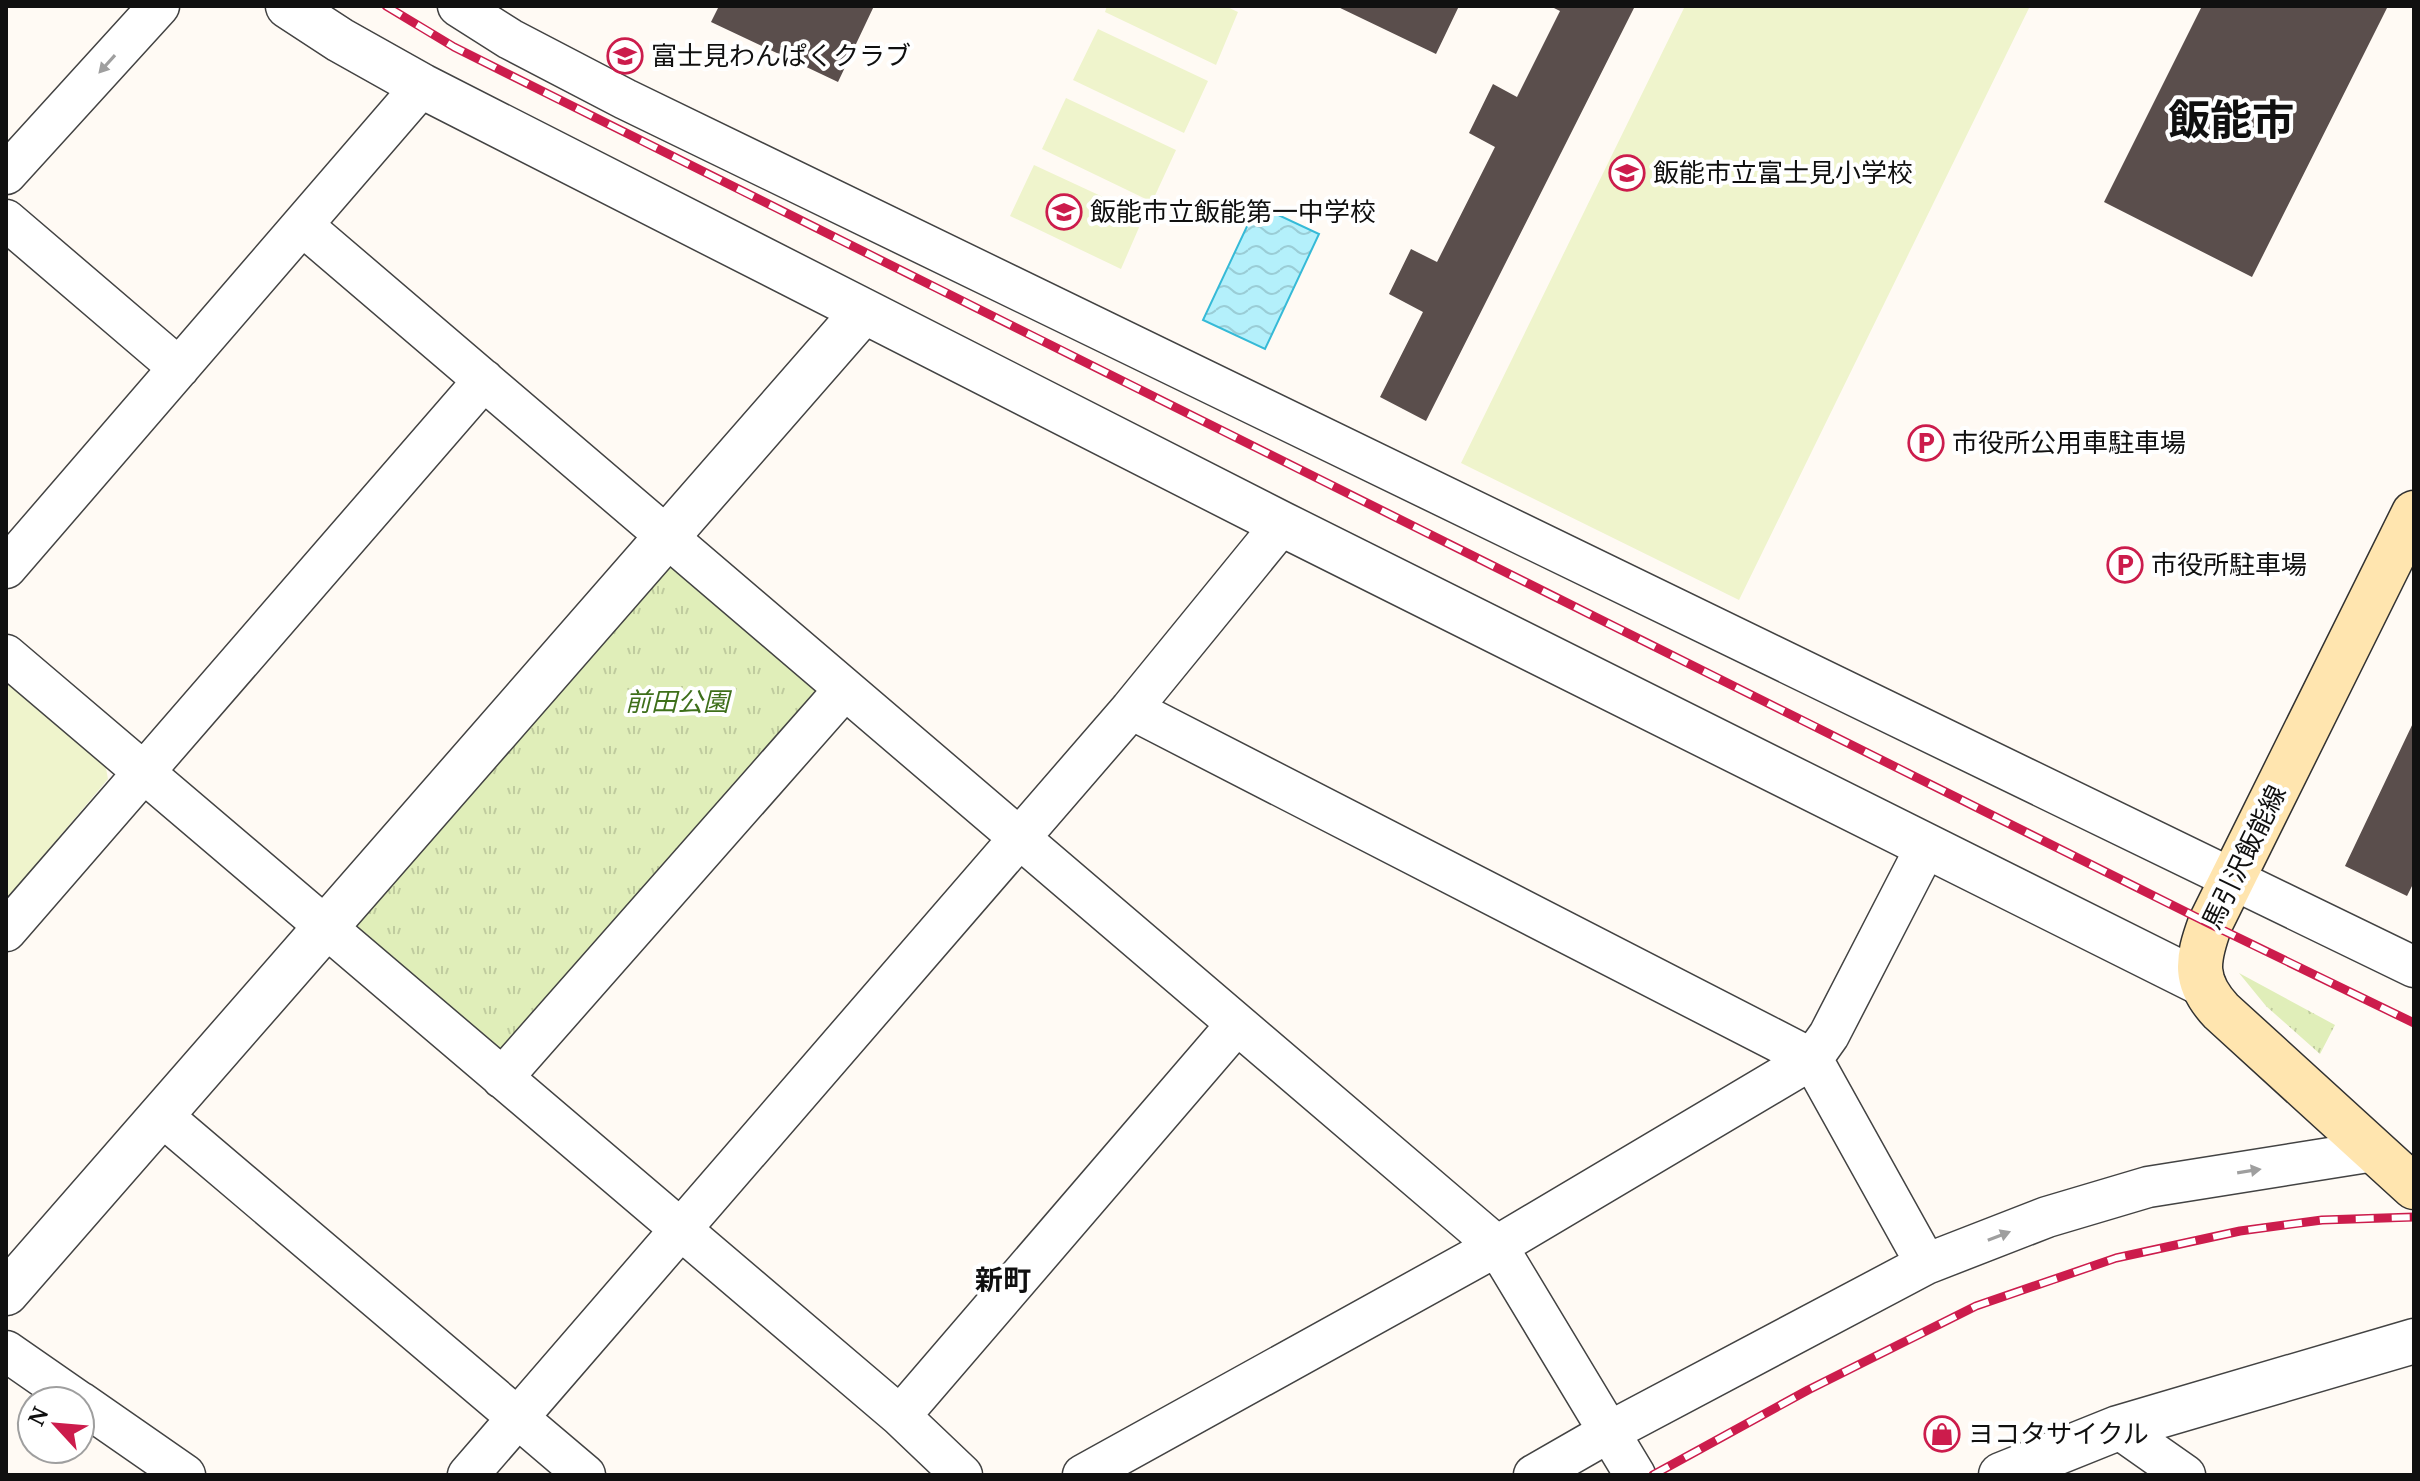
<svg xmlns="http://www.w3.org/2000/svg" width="2420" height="1481" font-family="'Noto Serif','Noto Sans JP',serif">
<defs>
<pattern id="grass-tufts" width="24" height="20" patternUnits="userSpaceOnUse" patternTransform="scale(2)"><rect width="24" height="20" fill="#e0eeb9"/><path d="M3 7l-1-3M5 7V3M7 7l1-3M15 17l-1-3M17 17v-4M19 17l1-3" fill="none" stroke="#bfcb9e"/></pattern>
<pattern id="water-waves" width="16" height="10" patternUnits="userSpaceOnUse" patternTransform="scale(2)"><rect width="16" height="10" fill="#b4f0fb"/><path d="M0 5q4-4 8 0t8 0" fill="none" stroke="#9acdd6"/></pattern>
</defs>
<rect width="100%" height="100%" fill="#fffaf4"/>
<path fill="url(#grass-tufts)" d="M667 536 845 689 502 1078 326 927Z
M2239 973 2335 1025 2320 1054 2266 1006Z"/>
<path fill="#eff4cc" d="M1107 6H1225L1238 12 1216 65 1105 12Z
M1685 6H2030L1739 600 1461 463Z
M1098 29 1208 81 1184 133 1073 80Z
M1066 98 1176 150 1152 202 1042 149Z
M1034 165 1144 216 1121 269 1010 216Z
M6 671 104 757 108 779 6 900Z"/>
<path fill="url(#water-waves)" stroke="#36bad7" stroke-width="2" d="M1257 205 1319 234 1265 349 1203 320Z"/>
<path fill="#5a4e4c" d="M719 6H874L838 82 711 22Z
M1336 6H1459L1436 54Z
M1550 6H1635L1426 421 1380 397 1423 312 1389 294 1411 249 1437 262 1495 147 1469 133 1493 84 1517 97 1560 11Z
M2202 6H2388L2252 277 2104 202Z
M2414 721V882L2407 896 2345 866Z"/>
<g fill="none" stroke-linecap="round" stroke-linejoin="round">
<defs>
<path id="minor" d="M458 6 510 39 625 99 2414 967
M6 174 159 6
M6 220 179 368
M302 225 1497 1246 1635 1475
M6 568 422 86
M6 655 900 1416 962 1475
M1131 709 1812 1059 1926 1264
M6 931 484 380
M502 1078 845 689
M161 1115 585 1475
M6 1351 78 1401
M80 1402 185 1475
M900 1416 1237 1024
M2118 1428 2185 1475
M468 1475 1131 709 1282 524
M1083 1475 1497 1246 1812 1059 1829 1035 1927 845
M1534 1475 1609 1432 1926 1264 2047 1217 2148 1187 2374 1151"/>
<path id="tertiary" d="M288 6 340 40 422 86 1282 524 2203 984
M6 1293 864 311
M2001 1475 2118 1428 2414 1341"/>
<path id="secondary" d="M2414 513 2210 924C2197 960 2193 981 2221 1011L2414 1187"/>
</defs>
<use href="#minor" stroke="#434343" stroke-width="43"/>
<use href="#tertiary" stroke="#434343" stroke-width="47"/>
<use href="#secondary" stroke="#323232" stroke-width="47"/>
<use href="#minor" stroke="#fff" stroke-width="40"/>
<use href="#tertiary" stroke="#fff" stroke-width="44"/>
<use href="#secondary" stroke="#ffe5af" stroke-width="44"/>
<defs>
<path id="rail" d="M386 6 454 47 2210 924 2414 1023
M1653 1475 1808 1390 1976 1306 2116 1258 2240 1231 2322 1220 2414 1217"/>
</defs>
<use href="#rail" stroke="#cc1c4c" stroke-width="9"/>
<use href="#rail" stroke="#fff" stroke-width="6" stroke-dasharray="18" stroke-linecap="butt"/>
</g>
<defs><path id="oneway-solid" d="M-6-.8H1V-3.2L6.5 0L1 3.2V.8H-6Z" transform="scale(2)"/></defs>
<g fill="#9f9f9f">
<use href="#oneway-solid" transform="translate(107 64) rotate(132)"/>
<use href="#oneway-solid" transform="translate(2249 1171) rotate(-9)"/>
<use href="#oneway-solid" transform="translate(1999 1236) rotate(-21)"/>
</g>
<defs>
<symbol id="school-ring" viewBox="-11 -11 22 22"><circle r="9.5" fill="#fff" stroke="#cc1c4c" stroke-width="1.5"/><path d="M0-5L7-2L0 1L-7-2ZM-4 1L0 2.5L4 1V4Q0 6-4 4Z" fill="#cc1c4c"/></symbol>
<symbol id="parking-ring" viewBox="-11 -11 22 22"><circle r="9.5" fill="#fff" stroke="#cc1c4c" stroke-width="1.5"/><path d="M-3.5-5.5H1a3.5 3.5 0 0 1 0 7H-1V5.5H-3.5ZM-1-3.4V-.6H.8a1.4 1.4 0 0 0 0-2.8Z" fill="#cc1c4c"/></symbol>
<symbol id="shop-ring" viewBox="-11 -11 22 22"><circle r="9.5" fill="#fff" stroke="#cc1c4c" stroke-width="1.5"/><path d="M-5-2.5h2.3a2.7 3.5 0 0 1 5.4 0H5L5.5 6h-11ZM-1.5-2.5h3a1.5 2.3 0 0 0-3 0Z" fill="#cc1c4c"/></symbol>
</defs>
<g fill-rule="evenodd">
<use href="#school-ring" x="605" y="36" width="40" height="40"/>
<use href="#school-ring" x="1607" y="153" width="40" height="40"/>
<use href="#school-ring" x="1044" y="192" width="40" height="40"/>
<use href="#parking-ring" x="1906" y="423" width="40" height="40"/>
<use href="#parking-ring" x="2105" y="545" width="40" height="40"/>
<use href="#shop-ring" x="1922" y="1414" width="40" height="40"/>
</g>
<g text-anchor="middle" stroke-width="8" stroke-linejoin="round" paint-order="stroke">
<g font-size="26" fill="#101010" stroke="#fff" text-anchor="start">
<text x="651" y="65">富士見わんぱくクラブ</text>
<text x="1653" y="182">飯能市立富士見小学校</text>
<text x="1090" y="221">飯能市立飯能第一中学校</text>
<text x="1952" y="452">市役所公用車駐車場</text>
<text x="2151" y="574">市役所駐車場</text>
<text x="1968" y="1443">ヨコタサイクル</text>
</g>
<g font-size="26" font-style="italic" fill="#3e6f1a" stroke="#fff">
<text x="677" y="711">前田公園</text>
</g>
<g font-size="26" fill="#101010" stroke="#fff">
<text transform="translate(2244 857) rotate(-64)" y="9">馬引沢飯能線</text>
</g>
<g font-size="28" font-weight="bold" fill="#101010" stroke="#fff">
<text x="1003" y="1290">新町</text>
</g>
<g font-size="42" font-weight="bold" fill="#101010" stroke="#fff">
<text x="2231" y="135">飯能市</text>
</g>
</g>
<rect width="2420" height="1481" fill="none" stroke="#101010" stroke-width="16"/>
<g transform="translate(56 1425) rotate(296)"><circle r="38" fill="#ffffff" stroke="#9f9f9f" stroke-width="2"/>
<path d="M0-6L14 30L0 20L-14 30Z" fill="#cc1c4c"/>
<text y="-12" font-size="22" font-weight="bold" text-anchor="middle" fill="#101010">N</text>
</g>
</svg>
